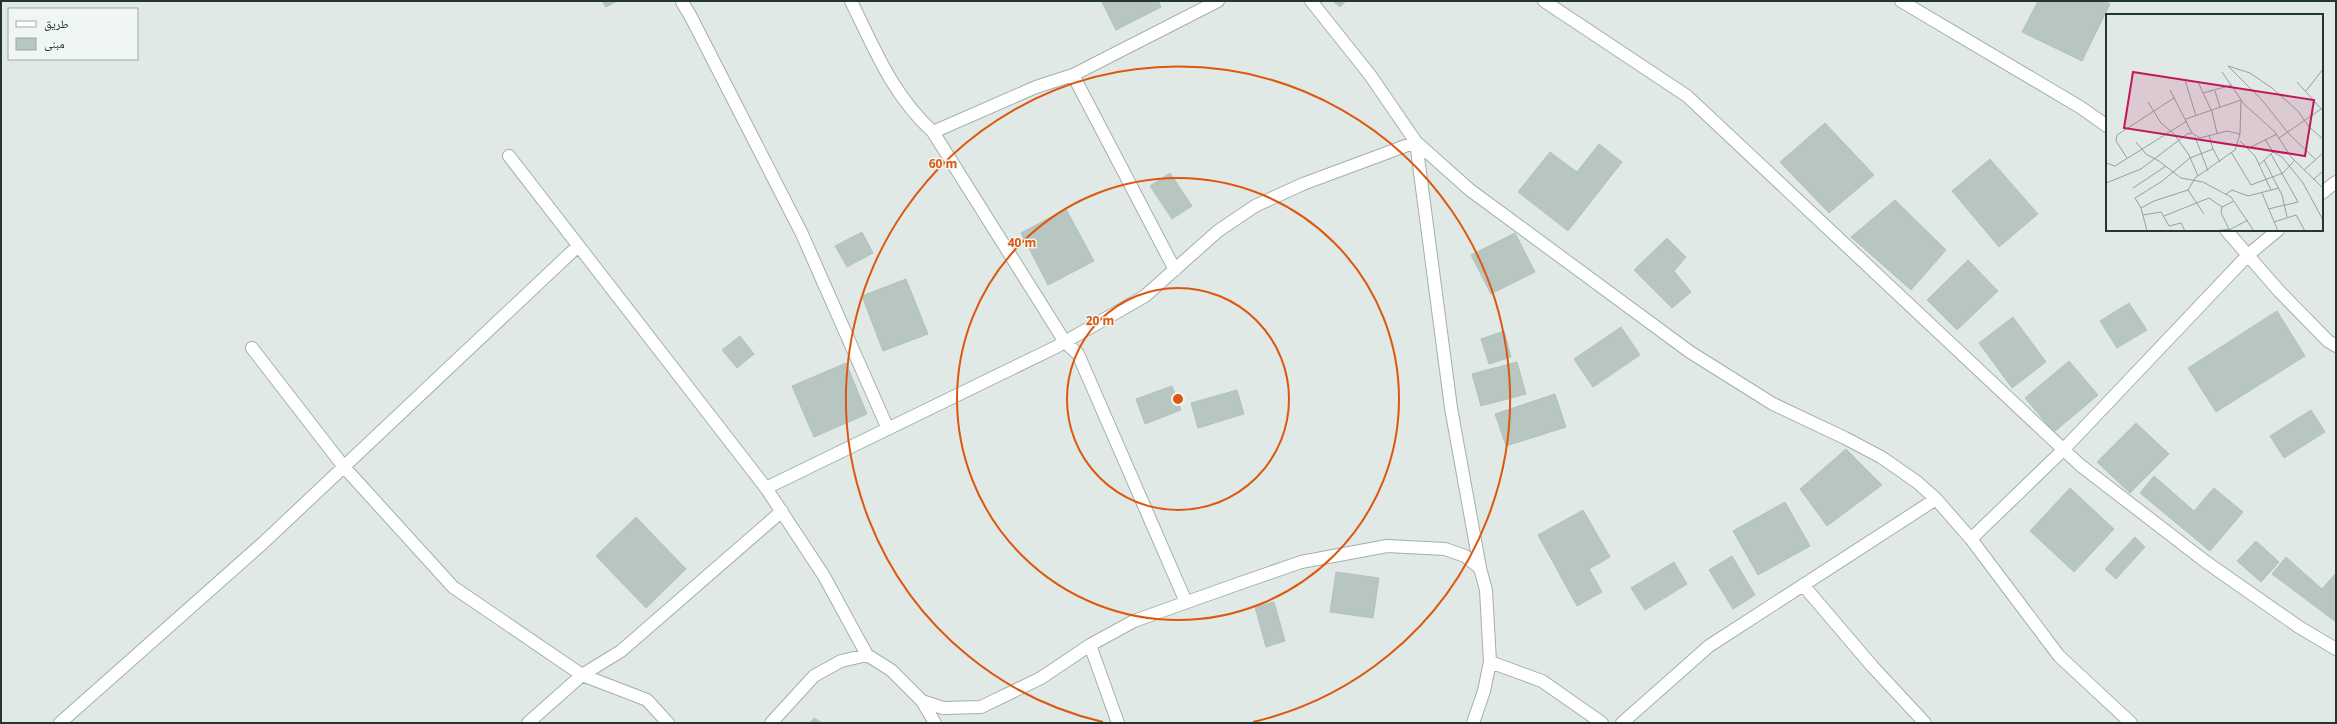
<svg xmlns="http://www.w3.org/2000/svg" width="2337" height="724" font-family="'Open Sans','Noto Naskh Arabic',sans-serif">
<rect width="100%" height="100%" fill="#e0e9e5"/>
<path fill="#b8c6c1" stroke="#b3c2bc" d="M602 1H617L606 7Z
M1104 1H1158L1161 7 1116 30 1102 2Z
M1333 1H1346L1340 7Z
M2038 1H2104L2110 4 2082 61 2022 32Z
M1825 123 1874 175 1829 213 1780 162Z
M1599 144 1622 162 1568 231 1518 192 1550 152 1577 172Z
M1990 159 2038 214 1999 247 1952 191Z
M1170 173 1192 206 1172 219 1150 186Z
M1895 200 1946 250 1911 290 1851 237Z
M1066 209 1094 261 1048 285 1021 233Z
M862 232 873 253 847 267 835 246Z
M1515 233 1535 272 1491 294 1471 255Z
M1667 238 1686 257 1674 271 1691 292 1672 308 1634 270Z
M1968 260 1998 291 1957 330 1927 300Z
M906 279 928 334 883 351 862 296Z
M2129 303 2147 330 2117 348 2100 321Z
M2277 311 2305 356 2216 412 2188 368Z
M2013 317 2046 362 2012 388 1979 343Z
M1621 327 1640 355 1593 387 1574 359Z
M1504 331 1511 357 1489 364 1481 339Z
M740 336 754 354 737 368 722 350Z
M2069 361 2098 395 2054 432 2025 398Z
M1517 362 1526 394 1481 406 1472 374Z
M846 363 867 414 814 437 792 386Z
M1172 386 1181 410 1145 424 1136 399Z
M1237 390 1244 414 1198 428 1191 403Z
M1555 394 1566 427 1506 446 1495 414Z
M2311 410 2325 432 2284 458 2270 436Z
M2136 423 2169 454 2130 493 2097 462Z
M1846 449 1882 485 1827 526 1800 489Z
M2154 476 2194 511 2214 488 2243 512 2210 551 2140 493Z
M2070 488 2114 529 2074 572 2030 531Z
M1785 502 1810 546 1758 575 1733 531Z
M1583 510 1610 557 1589 569 1602 592 1577 606 1538 535Z
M636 517 686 569 646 608 596 556Z
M2135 537 2145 547 2116 579 2105 569Z
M2256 541 2279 562 2261 582 2237 561Z
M1732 556 1755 595 1733 609 1709 570Z
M2286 557 2322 589 2336 573V622L2272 574Z
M1674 562 1687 584 1645 610 1631 588Z
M1336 572 1379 578 1373 618 1330 612Z
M1274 602 1285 641 1266 647 1255 607Z
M814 718 822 723H810Z"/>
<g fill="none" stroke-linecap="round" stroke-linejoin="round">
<defs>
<path id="street" d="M851 1C874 48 893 96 933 132L1065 342 1078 354 1186 602
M1311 1 1370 75 1416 142 1470 190 1690 352 1773 404 1845 438 1881 457 1917 482 1936 499 1971 539 2059 656 2131 723
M1544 1 1687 96 2080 465 2206 562 2299 627 2336 649
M1901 1 2080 107 2107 126
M682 2 690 15 802 234 888 429
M1073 75 1175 270
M933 132 1036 87 1073 75 1218 1
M509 156 766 488 824 576 867 655
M2322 193 2336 182
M2226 230 2279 291 2328 341 2336 346
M252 348 344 467 453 587 582 675 647 700 668 723
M766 488 1056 347 1145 296 1218 231 1255 206 1303 184 1416 142 1451 408 1480 568
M1971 539 2063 450 2248 255 2278 230
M1803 585 1872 666 1925 723
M1090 645 1118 723
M1490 662 1542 681 1602 723
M922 701 935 723
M60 723 263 543 578 246
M528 723 582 675 621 651 782 511
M771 723 814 676 841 661 867 655 891 670 922 701 943 708 981 707 1041 678 1090 645 1134 621 1232 586 1301 562 1387 546 1445 549 1465 556 1480 568 1486 590 1490 662 1484 691 1473 723
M1622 723 1709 646 1936 499"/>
</defs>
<use href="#street" stroke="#a3b0ac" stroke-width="14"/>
<use href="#street" stroke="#fff" stroke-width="12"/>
</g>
<g fill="none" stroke="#de570e" stroke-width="2">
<circle cx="1178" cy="399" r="111"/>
<circle cx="1178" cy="399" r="221"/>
<path d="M1103 722A332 332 0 1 1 1253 722"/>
</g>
<g transform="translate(2106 14)">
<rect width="217" height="217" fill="#e0e9e5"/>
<path fill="none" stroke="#94a29e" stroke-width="1" d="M122 52 156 86 182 119 209 145M122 52 144 59 166 74 192 97 203 113 217 125M116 58 138 90 169 118 185 143 217 174M79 66 90 102M92 68 106 98 111 119M191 68 217 97M64 76 86 119M109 77 114 93M200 77 217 55M97 79 126 71M42 88 55 109 68 120 83 141 92 162M80 105 135 86 134 120M103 121 107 135M89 123 102 157M173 124 215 95M134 127 149 142 165 176M30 128 40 140 53 147 75 164 97 168 125 183 148 217M143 134 171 120M125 138 145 171 177 159 189 146M167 138 176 143 197 169 217 206M21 144 10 127 11 121 68 84M158 146 176 181 181 203M0 149 9 152 81 107M153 151 167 138 159 125M198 156 217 139M207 166 217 157M0 169 35 155 81 120 86 119 94 124 121 117 134 120 129 136 89 164 82 176 48 187 35 194 41 217M27 174 60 152M82 176 98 200M156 179 172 217M120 180 126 176 142 182 173 174M116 193 115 199 123 215M35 194 29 184 55 168 84 144 107 135 114 148M162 195 192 188 165 140M37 201 55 198 63 212 75 209 79 217M58 202 103 184 116 193 128 187M168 208 190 201 199 217M109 217 125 215 142 206"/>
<path fill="#c2185b" fill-opacity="0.15" stroke="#c2185b" stroke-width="2" d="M27 58 208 86 199 142 18 114Z"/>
<rect width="217" height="217" fill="none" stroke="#223733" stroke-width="2"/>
</g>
<circle cx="1178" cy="399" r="6" fill="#de570e" stroke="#eff6f3" stroke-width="2"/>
<g font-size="12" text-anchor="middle" font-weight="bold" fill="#de570e" stroke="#eff6f3" stroke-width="3" stroke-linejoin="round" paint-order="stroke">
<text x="943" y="168">60 m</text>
<text x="1022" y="247">40 m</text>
<text x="1100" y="325">20 m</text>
</g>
<rect width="2337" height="724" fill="none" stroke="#223733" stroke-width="4"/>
<rect x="8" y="8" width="130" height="52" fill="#eff6f3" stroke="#9daaa6"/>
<rect x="16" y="21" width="20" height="6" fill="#ffffff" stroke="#9daaa6"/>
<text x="44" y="28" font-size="12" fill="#223733">طريق</text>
<rect x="16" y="38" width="20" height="12" fill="#b8c6c1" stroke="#9daaa6"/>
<text x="44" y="48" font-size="12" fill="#223733">مبنى</text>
</svg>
